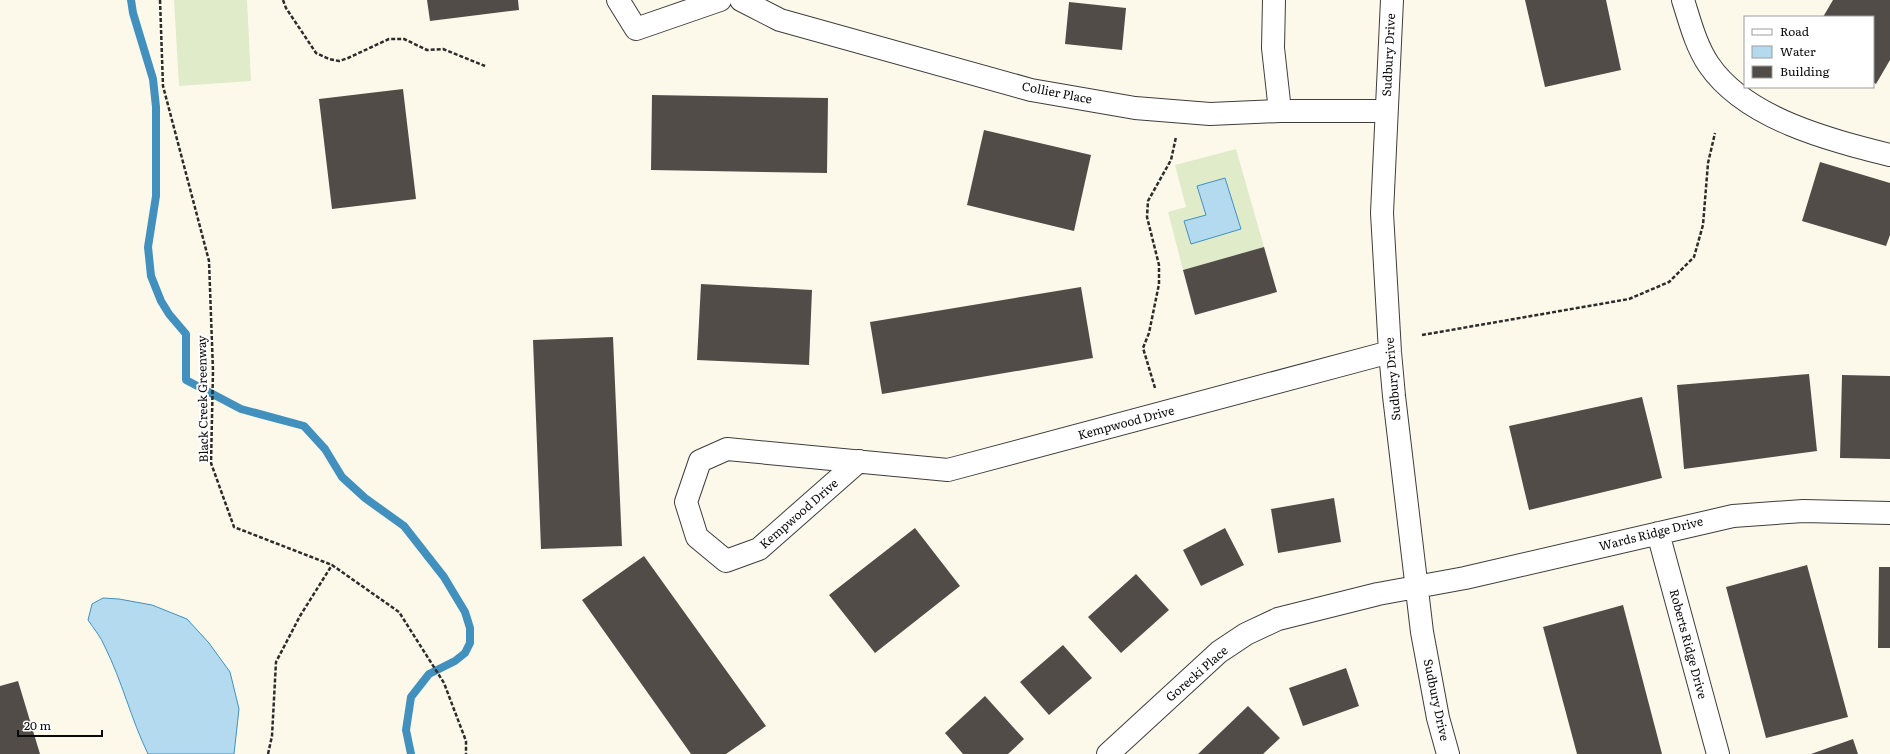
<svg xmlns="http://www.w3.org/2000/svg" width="1890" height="754" font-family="Literata,serif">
<rect width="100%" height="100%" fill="#fdf9ea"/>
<path fill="#e0ebc9" d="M174 0H247L251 81 179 86Z
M1236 149 1264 247 1183 270 1168 212 1186 207 1175 165Z"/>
<path fill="#b4daef" stroke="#4290be" d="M1225 178 1241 229 1191 244 1184 221 1206 215 1197 186Z
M103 598 119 599 152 605 187 619 209 643 230 672 239 709 234 754H148C131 719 122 681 105 647 101 637 94 629 88 620L92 604Z"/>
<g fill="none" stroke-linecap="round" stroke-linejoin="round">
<path stroke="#4290be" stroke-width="8" d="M131 0 133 13 153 79 156 107V196L148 247 151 276 161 301 169 314 186 334V380L241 409 304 426 325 449 342 477 365 498 404 526 444 577 465 612 470 628V643L465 653 455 661 429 674 411 697 406 730 411 754"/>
</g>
<path fill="#524c48" d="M427 0H518L519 10 430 21Z
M1525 0H1606L1621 70 1545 87Z
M1833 0H1890V60L1876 84 1873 82V17H1823Z
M1069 2 1126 8 1122 50 1065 44Z
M403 89 416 199 332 209 319 99Z
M652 95 828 98 827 173 651 170Z
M984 130 1091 155 1074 231 967 205Z
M1820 162 1890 183V235L1886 246 1802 221Z
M1264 247 1277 292 1195 315 1183 270Z
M701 284 812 290 809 365 697 360Z
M1081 287 1093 358 882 394 870 322Z
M613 337 622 546 541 549 533 340Z
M1809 374 1817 451 1684 469 1677 385Z
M1842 375 1890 376V459L1840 458Z
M1642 397 1662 478 1529 510 1509 426Z
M1334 498 1341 542 1278 553 1271 509Z
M915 528 960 586 875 653 829 595Z
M1225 528 1244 565 1201 586 1183 550Z
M644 556 766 726 726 754H691L582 600Z
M1807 565 1848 717 1766 738 1726 587Z
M1879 567H1890V648H1878Z
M1136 574 1169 610 1121 653 1088 617Z
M1623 605 1662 754H1577L1543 627Z
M1063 645 1092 678 1049 715 1020 682Z
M1346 668 1359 706 1303 726 1289 688Z
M18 681 40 754H0V686Z
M985 696 1024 739 1008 754H963L945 733Z
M1248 706 1280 738 1263 754H1198Z
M1853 739 1858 754H1811Z"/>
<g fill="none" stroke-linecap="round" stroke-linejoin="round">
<defs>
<path id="minor" d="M618 0 636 29 720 0
M741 0 780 20 1031 90 1135 108 1210 114 1280 111H1386
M1274 0 1273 48 1280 111
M1392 0 1382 213 1390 352 1394 396 1422 632 1438 718 1448 754
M1683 0C1690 22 1696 46 1709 65 1746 119 1830 140 1890 155
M859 461 759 549 726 561 697 537 686 502 700 461 727 449 948 470 1390 352
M1658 533 1718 754
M1108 754 1219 652 1246 634 1278 619 1378 594 1465 578 1733 516 1803 511 1890 513"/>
</defs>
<use href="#minor" stroke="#3d3d3d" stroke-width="24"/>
<path stroke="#2c2c2c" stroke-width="2.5" stroke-dasharray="4 2" stroke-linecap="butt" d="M160 0 163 86 209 261 213 371 211 463 234 527 332 565 399 612 444 683 466 741V754
M283 0 286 8 316 53 329 59 339 61 348 58 389 39H404L427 50 443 49 485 66
M1422 335 1629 299 1669 282 1694 257 1703 225 1708 163 1715 133
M1155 388 1143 348 1149 333 1159 284V265L1147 217 1148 201 1171 160 1176 137
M268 754 272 736 276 662 300 616 332 565"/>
<use href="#minor" stroke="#fff" stroke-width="22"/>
</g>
<g text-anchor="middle" stroke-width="4" stroke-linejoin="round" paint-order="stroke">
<g font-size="12" fill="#0a0a0a" stroke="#fff">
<text transform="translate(1389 55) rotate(-87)" y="4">Sudbury Drive</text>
<text transform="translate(1057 93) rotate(11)" y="4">Collier Place</text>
<text transform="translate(1393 379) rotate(-95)" y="4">Sudbury Drive</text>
<text transform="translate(203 399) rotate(-91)" y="4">Black Creek Greenway</text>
<text transform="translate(1126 423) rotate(-15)" y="4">Kempwood Drive</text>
<text transform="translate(799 514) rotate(-41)" y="4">Kempwood Drive</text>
<text transform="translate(1651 534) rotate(-14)" y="4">Wards Ridge Drive</text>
<text transform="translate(1688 644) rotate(75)" y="4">Roberts Ridge Drive</text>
<text transform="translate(1197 674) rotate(-41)" y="4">Gorecki Place</text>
<text transform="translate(1436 700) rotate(78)" y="4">Sudbury Drive</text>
</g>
</g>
<rect x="1744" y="16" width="130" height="72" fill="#ffffff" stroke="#9d9d9d"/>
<rect x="1752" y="29" width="20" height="6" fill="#ffffff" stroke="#9d9d9d"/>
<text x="1780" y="36" font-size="12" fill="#0a0a0a">Road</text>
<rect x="1752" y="46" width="20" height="12" fill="#b4daef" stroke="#9d9d9d"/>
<text x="1780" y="56" font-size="12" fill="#0a0a0a">Water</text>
<rect x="1752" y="66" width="20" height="12" fill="#524c48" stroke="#9d9d9d"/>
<text x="1780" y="76" font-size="12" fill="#0a0a0a">Building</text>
<path d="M18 730v6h84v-6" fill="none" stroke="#0a0a0a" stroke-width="2"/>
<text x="24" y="730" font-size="12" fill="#0a0a0a" stroke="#ffffff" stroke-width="3" paint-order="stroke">20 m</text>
</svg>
